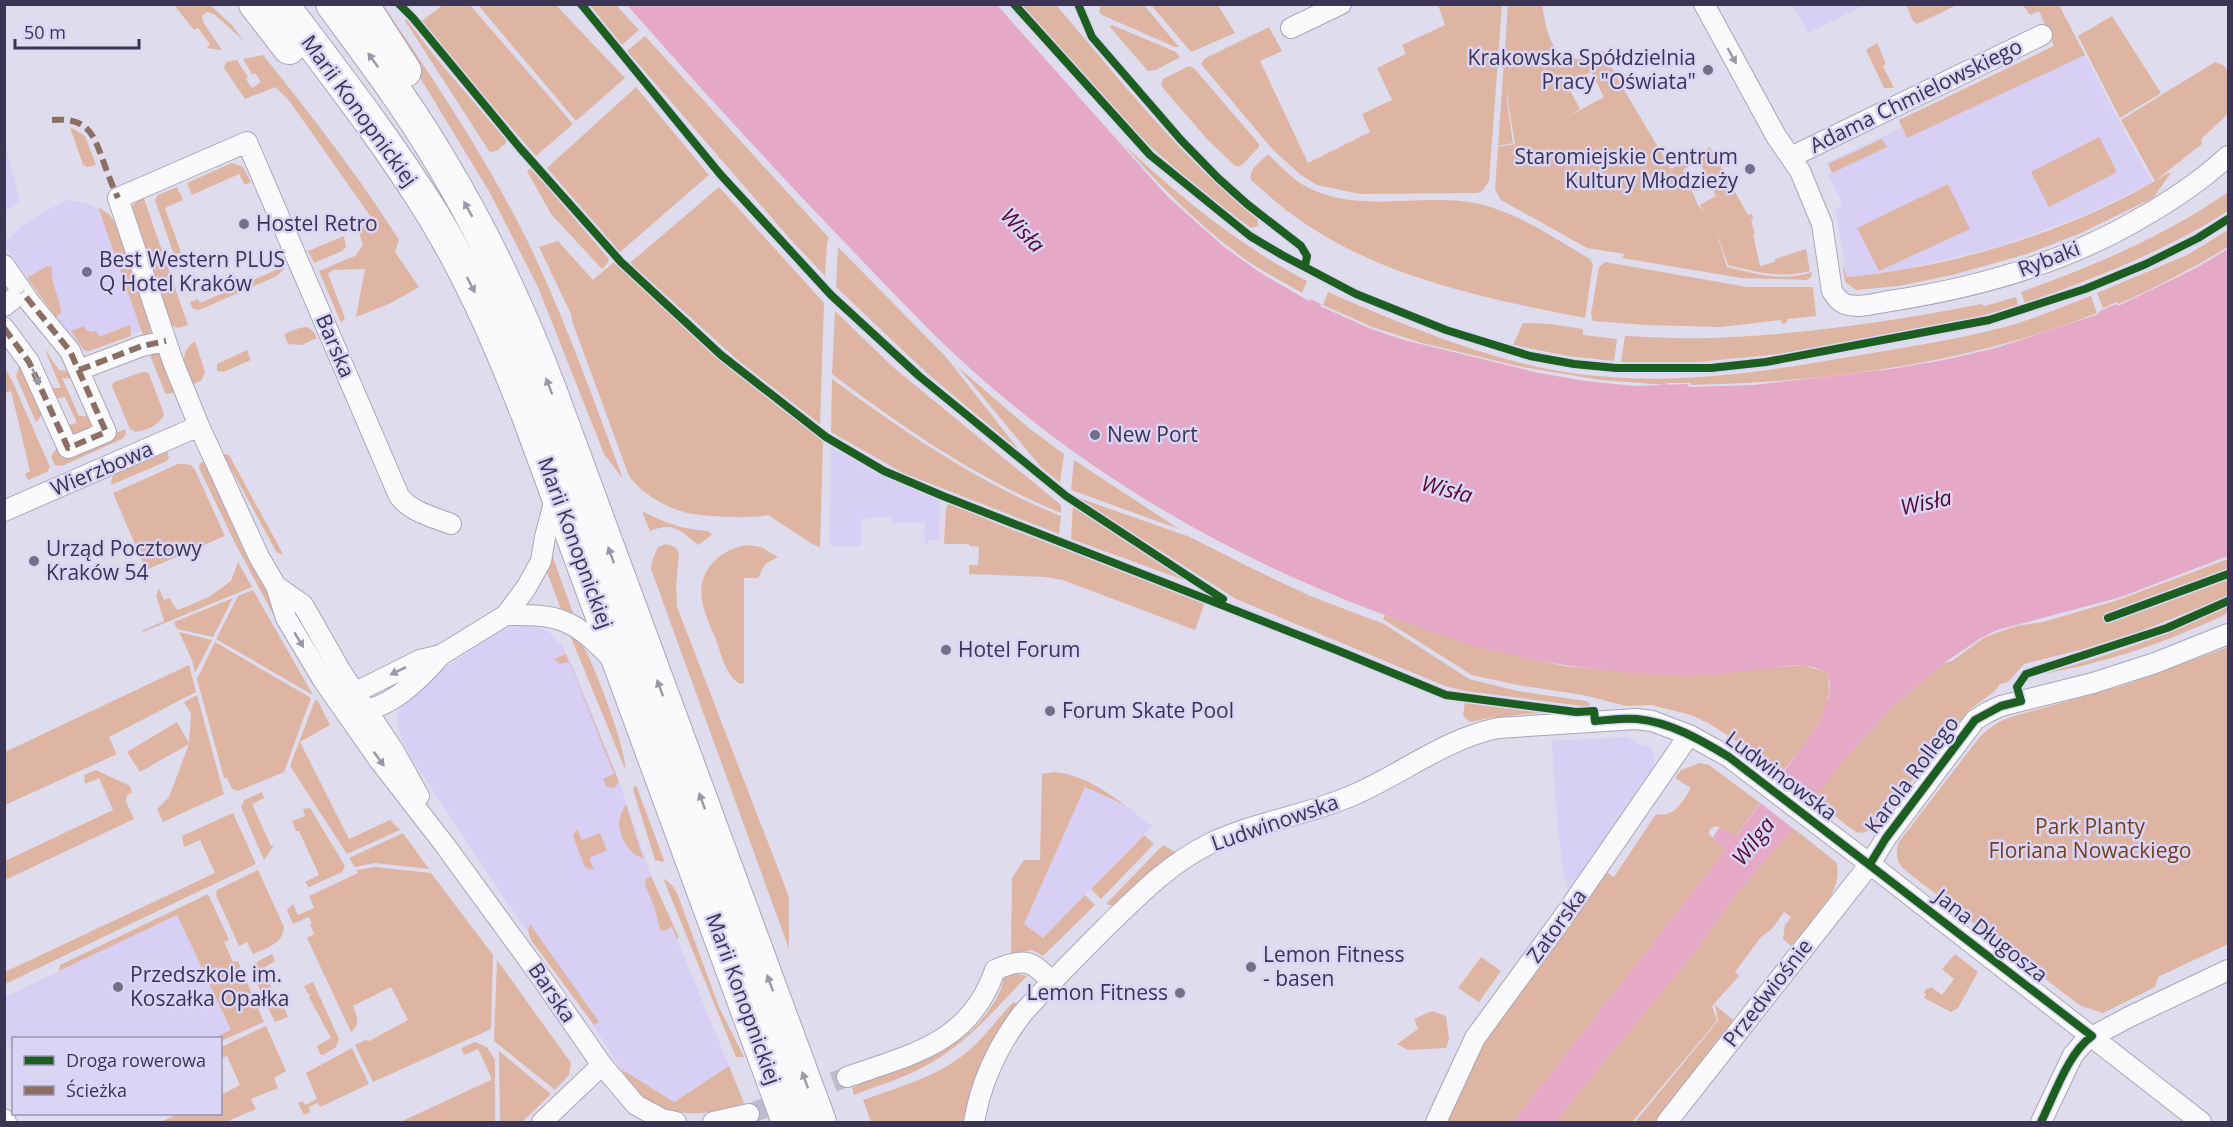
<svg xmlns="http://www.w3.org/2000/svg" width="2233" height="1127" font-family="'Open Sans',sans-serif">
<rect width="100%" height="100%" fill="#dfdced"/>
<path fill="#d7d0f4" d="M1792 5H1865L1808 33Z
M2075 36 2144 168 2153 182 2087 214 1994 248 1897 271 1847 277 1835 208 1842 207 1839 196 1828 175 1831 173 1827 163 1901 128 1899 121Z
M5 145 20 200 5 211H4Z
M65 200 87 203 104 212 151 327 89 352 83 351 5 247 7 240 21 226Z
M831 447 882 476 939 500 940 540H929V545H924L925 523H892V518L879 517 861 519V546H830Z
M528 624 548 631 562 646 572 665 617 775 653 881 729 1066 673 1102 621 1069 581 1006 506 901 410 756 400 734 397 714 406 695 471 650 513 625Z
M1628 737 1635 743 1651 747 1654 752V770L1570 896 1563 872 1556 808 1552 741Z
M1085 787 1125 805 1152 826 1043 938 1024 924Z
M177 915 231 1030 212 1038H14L13 1056 5 1036V997Z"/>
<path fill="#deb5a3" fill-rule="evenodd" d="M174 5H210L232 25 243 40 214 14 207 12 202 16 203 22 222 50 207 48 210 44 198 28 194 30Z
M372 5H383C434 80 485 156 526 238 564 316 593 398 623 479L604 454 538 287 490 193 424 84Z
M443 5H470L573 124 536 156 478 89 422 21Z
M478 5H556L625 78 576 121Z
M590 5H616L639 30 622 45Z
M1021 5H1056C1119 78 1181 159 1258 219V226L1251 228C1210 198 1171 166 1134 131Z
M1101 5H1144L1179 47H1175L1102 15 1099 12Z
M1151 5H1218L1235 33 1191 52Z
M1438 5H1502L1489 181 1483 190 1478 193 1360 194 1317 185 1301 175 1273 150 1201 64 1204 59 1269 27 1282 51 1260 61 1308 163 1370 132 1362 114 1392 100 1377 68 1406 54 1402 45 1445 25Z
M1508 5H1542C1546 25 1549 59 1577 59 1586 59 1596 53 1604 51L1606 55 1592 62 1594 66 1608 60 1622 87 1619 90 1623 88 1671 169 1710 147 1748 215 1752 214 1753 219 1751 220 1755 234H1753L1760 266 1775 262V259L1806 249 1810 271C1781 279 1756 272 1728 265L1715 228 1727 267C1755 274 1783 282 1812 272L1811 277 1807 280 1741 278 1622 258 1625 254 1587 248 1501 200 1495 189 1498 147 1515 144 1508 102 1509 86 1507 102 1513 143 1498 146ZM1591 72 1604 97 1569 116 1580 109 1567 85ZM1699 161 1716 196 1700 205 1705 213 1698 205 1683 170Z
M1906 5H1957L1917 24 1913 21Z
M2023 5H2059L2085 55 1907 138 1899 120 2054 46 2039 11 2030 15Z
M2112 16 2161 93 2120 118 2078 36Z
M404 19 407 20 436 58 506 140V143L497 151 490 152 487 148Z
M1112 25 1176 52 1180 57 1156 70 1148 71 1110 27Z
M645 36 829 238 827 243 825 276 791 240 627 51Z
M1877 43 1886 64 1883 66 1894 88H1884L1866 50Z
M263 55C311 115 358 175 399 240L395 252 419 287 391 303 356 317 365 269 333 270 328 274 345 318 341 323 319 271 355 256 363 245 358 229 373 220 288 99 275 87 245 99 224 68 226 62 237 60 248 77 246 79 252 88 261 82 255 73 252 74 243 59Z
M2215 62 2223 65 2228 70V114L2201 139 2202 144 2155 181 2121 120Z
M1189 66 1194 68 1259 144V147L1243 164 1238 167 1234 165 1207 139 1163 88 1161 85 1163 79Z
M636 87 709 175 620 252 547 168Z
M70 127 85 136 96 165 88 167 83 165Z
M2099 137 2117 172 2049 207 2031 172Z
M1882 139 1887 147 1832 173 1828 164Z
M1122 143C1179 196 1238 245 1307 281L1302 293C1283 282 1264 272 1246 260 1199 226 1160 186 1122 143Z
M1268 154C1281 167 1294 181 1311 189 1363 214 1425 192 1479 204 1519 213 1555 239 1590 259L1593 264 1585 318C1483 298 1376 277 1290 213 1276 203 1264 191 1251 180 1248 169 1261 162 1268 154Z
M232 163 243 167 251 182 245 185 239 174 192 195 187 183Z
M531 168 609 259 608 263 602 269 551 214 527 171Z
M2168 173H2171L2153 198 2081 233 2027 254 1952 275 1899 286 1856 290 1845 282 1843 268 1844 267 1847 277C1952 268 2079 229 2168 173Z
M1948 184 1970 229 1879 271 1857 228Z
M177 187 183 200 165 208 181 252 174 255 155 200 158 195Z
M719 187 824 303 820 424 740 362 630 263Z
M2228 192V211C2165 251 2096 278 2025 303L2021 292C2094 266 2165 236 2228 192Z
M143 196 188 325 178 328 170 325 131 210 134 204Z
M98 207 110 215 118 228 152 328 150 333 144 338Z
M2228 230V247C2193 268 2156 287 2119 304L2117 302 2103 308 2097 293 2187 255Z
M344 236 346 247 342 251 314 263 308 251Z
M558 241 593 280 614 262 623 268 716 354 819 436 823 443 820 547 814 545 768 515C748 519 704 517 684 512 666 508 639 491 629 476L572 321 571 314 539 247Z
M838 247 946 357 1019 450 929 375 836 287Z
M1605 262 1747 287H1813L1816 316 1787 319V323L1782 324 1781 320 1721 327 1646 325 1593 321 1591 314 1599 267Z
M47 266 52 267C50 283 60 297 61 313L56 317 27 278Z
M283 267 284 269 277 276 199 310 193 309 190 302 198 299 200 303Z
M1328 292C1403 325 1497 364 1578 374 1670 386 1759 373 1849 357 1900 348 1951 341 2001 328 2032 320 2061 307 2091 296L2097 313C1968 364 1828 382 1691 385L1690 383H1667V385L1601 380 1522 367 1422 343 1372 327 1323 305Z
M2016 297 2018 305 1978 317 1779 354 1698 362H1621L1625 336C1652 337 1680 339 1707 338 1800 335 1891 322 1981 304L1985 306Z
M835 311 893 367 1061 505V513C979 480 902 427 832 374Z
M1523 323 1551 324 1583 329V335L1617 339 1614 361 1568 356 1513 345Z
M130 325 131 336 89 351 84 350 71 331 84 326 85 329 91 332 96 331 99 337Z
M307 327 313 331 317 338 302 345 288 344 284 334 299 328Z
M195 341 205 372 202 380 192 385C185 368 177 354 195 341Z
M44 348 59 370 73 372 76 379 62 378 79 416 93 417 96 427 72 436 64 426 77 423 65 397 53 399 48 388H61Z
M148 350 158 352 161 355 175 392 169 394 165 393Z
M247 350 251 360 223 372 217 371V364Z
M22 359 45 411 36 422 16 376Z
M958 367 1030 429 1064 454 1060 483 1040 466Z
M5 368 13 383 50 467 47 472 28 480 25 474 30 471 11 391 5 393Z
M142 372H146L149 374 164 414C160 425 147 430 136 432L130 429 112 386 114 382Z
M832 379C904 432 978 483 1061 516L1059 534 903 473 831 432Z
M125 429 126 434 122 439 62 466 55 465 51 456 60 444 65 455Z
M167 451 169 457 167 461 111 485 112 477 118 472Z
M223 454 229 455 283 554 277 553Z
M1074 460 1179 529 1071 490Z
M205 461 243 549 286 626 282 631 235 543 199 468 200 463Z
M185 464 191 465 195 470 225 536 146 570 113 493 178 464Z
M1076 497 1190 537 1251 568 1310 596 1384 624 1469 679 1518 691 1586 701 1590 704V707L1465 691 1445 686 1236 599Z
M949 503 1000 525 1205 602 1195 630 1063 580 1045 577 969 574V565H978L979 547 969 546V544H944L946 508Z
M1073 505 1192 583 1071 539Z
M642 511C663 522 684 530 708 531L712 535 698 545C681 531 674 521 650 531Z
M666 544 675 547 679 553 676 585 677 607 789 897V949L651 569 652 561 658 547Z
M746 545 761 547 778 557 765 564 758 578H744V683L740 684C725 675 722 655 716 640 711 627 704 614 702 600 697 571 719 550 746 545Z
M551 552 574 616 562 612 545 567Z
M2228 559V570L2107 616 2109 621 2228 578V596L2141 631 2083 649 2024 664 2008 682 2000 684 1995 691 1968 711 1873 829 1862 833 1856 832 1812 799 1842 762 1893 707 1944 663 1952 661 1985 637 2016 626 2043 622 2115 601Z
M238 562 252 587 143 632 142 631 164 621 156 595 159 588 164 600 170 598 173 605 178 610 209 597 231 581Z
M253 590 313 695 216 639 238 596Z
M233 598 213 637 177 629 174 622Z
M2228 606V613C2171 641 2105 663 2043 674 2106 656 2170 635 2228 606Z
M1385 615 1486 649 1565 666 1623 672 1690 675 1725 673 1803 665 1826 672C1840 710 1802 746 1781 774L1738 742 1710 724 1691 715 1652 705 1626 706 1583 695 1518 685 1472 675 1383 619Z
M568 630C574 636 580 641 584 648 594 663 628 754 625 769Z
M179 632 212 640 195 673 192 660Z
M215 642 311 698 284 772 238 791 232 789 227 778H224L197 679Z
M2228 647V944L2158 977 2155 987 2103 1013 2084 1007 2078 1004 1906 871C1896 861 1896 856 1898 843L1979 738C1989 727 1999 721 2014 716L2125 685Z
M566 654 619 782 614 788 607 787 603 779 614 774 569 662 560 664 554 659Z
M189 665 196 692 109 737 116 753 115 755 5 805V752Z
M197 695 224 794 163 822 157 809 169 797 189 744 140 772 127 752 177 722 189 743 191 714 184 702Z
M315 700 318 701 330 725 300 742 349 839 390 820 400 830 347 854 290 766Z
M1465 701 1546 712 1489 718 1470 722 1463 716Z
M1700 763 1709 765 1760 803 1736 836 1716 826 1710 829 1709 834 1726 850 1513 1122H1443L1475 1049 1605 871 1614 877 1656 814C1675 818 1682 802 1691 788L1675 778 1681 770Z
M96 770 130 786 132 793 127 795 126 802 134 819 5 880V861L113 810 99 778 85 784 84 775Z
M1054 772C1083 775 1102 789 1125 805L1085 787 1024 924 1043 938 1085 895 1095 905 1043 956 1032 950 1012 954 1011 952 1012 878 1024 860H1040L1042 774Z
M636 785 664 860 663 862 655 860 633 789Z
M262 792 264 798 252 804 271 846 274 845 264 860 241 807 244 800Z
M626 804 643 858C630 855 619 837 619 823 619 817 623 810 626 804Z
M310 808 345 866 342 872 309 887 305 882 319 875 299 831H296L292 821 305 816 303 809Z
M233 813 256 864 5 984V972L215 873 200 840 184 847 182 836Z
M1793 828 1836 862C1846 890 1808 926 1791 946L1783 939 1785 925 1791 917 1784 912 1771 930 1761 937 1735 972 1739 976 1712 1006 1717 1021 1632 1122H1555L1690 958 1737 893Z
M577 829 582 840 600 833 607 850 589 858 594 869H588L584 865 573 836Z
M403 833 429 869 375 863 355 867 349 858Z
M1144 835 1154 844 1101 899 1091 889Z
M1163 845 1178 854 1117 907 1106 904Z
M375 867 431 873 493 955 491 1029 373 1082 355 1045 365 1040 369 1041 408 1020 391 987 353 1006C357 1016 361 1024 351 1032L307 938 314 934 310 924 312 923 309 917 293 924 287 910 293 904 298 915 314 908 309 896 358 873 357 870Z
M258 870 284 927C283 944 266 948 253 954L247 942 239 946 216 895 217 890Z
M651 876 679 938 677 939 672 927 663 931 660 930 655 909 645 884 646 879Z
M663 878 672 885 677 893 719 1007 744 1057H736Z
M208 894 229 940 224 942 233 962 238 961 264 1022 221 1041 220 1038H212L231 1030 177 915 59 971 60 965Z
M530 924 599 1022 594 1025 531 940 528 931Z
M272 954 275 961 263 968 275 996 278 995 283 1005 280 1007 281 1009 284 1008 288 1017 275 1022C270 1011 249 974 256 964 259 959 267 957 272 954Z
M1955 954 1978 972 1958 1008 1951 1012 1924 998 1926 994 1924 993 1926 988 1929 989 1931 987 1942 995 1954 979 1942 969Z
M1481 957 1501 971 1479 1002 1458 988Z
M497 960 571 1063 569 1075 555 1090 494 1041Z
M1013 973 1027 976C996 1008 967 1044 927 1065 905 1078 878 1085 854 1095L852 1088C901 1062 959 1058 991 1007 997 999 1003 987 1003 979Z
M313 982 339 1039 336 1047 323 1055 320 1054 317 1046 331 1038 309 997 311 994H308L304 986Z
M1013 1002 1019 1004 966 1111 964 1122H871L863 1100C902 1086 944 1075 975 1045 989 1031 1000 1016 1013 1002Z
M1715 1005 1733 1020 1735 1026 1660 1122H1635L1718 1021Z
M1432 1011 1446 1016 1449 1039 1446 1048 1408 1050 1397 1044 1418 1029 1414 1019Z
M266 1026 286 1071 274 1078 278 1088 251 1099 256 1109 226 1122H160L179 1114H220L221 1095 240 1085 227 1056 221 1058V1047Z
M475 1042 487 1047 495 1060V1122H400L491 1080V1077L478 1049 464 1055 461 1048Z
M352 1048 369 1084 320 1107 318 1103 309 1107 310 1112 304 1115 298 1103 303 1101 305 1105 317 1099 306 1073Z
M499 1051 551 1094 522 1122H500Z
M729 1066 744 1103C710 1116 666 1121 638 1092 632 1085 626 1077 621 1069L674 1102Z"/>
<path fill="#e5a8c6" d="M627 5H997L1168 197 1223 246 1259 272 1309 301 1310 299 1321 304 1320 306 1371 329 1404 340 1539 373 1585 381 1635 386 1688 384 1689 387 1754 385 1891 369 1944 360 1996 348 2099 314 2098 312 2116 304 2118 306 2196 268 2228 249V556L2121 597 1997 630 1981 638 1944 663 1893 707 1842 762 1793 828 1737 893 1690 958 1555 1122H1513L1726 850 1713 837 1719 828 1737 835 1817 727 1829 698 1830 684 1826 672C1820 670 1813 666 1806 666 1794 664 1781 667 1770 669 1743 671 1717 675 1691 675 1623 675 1556 666 1491 650 1451 640 1412 625 1374 611 1234 558 1104 484 990 386 941 344 896 296 851 249 774 169 700 88 627 5Z"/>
<path fill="#dfdced" d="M1778 773 1815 801 1795 830 1758 801Z"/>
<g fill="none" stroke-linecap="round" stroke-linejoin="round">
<path stroke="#bebbce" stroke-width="20" stroke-dasharray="20 10" stroke-linecap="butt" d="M749 1114 847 1077"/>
<defs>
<path id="minor" d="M1704 4 1776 136 1800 171 1822 224 1832 291C1836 297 1838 301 1845 304 1858 309 1876 303 1890 301 1975 288 2064 263 2139 219 2171 201 2202 180 2228 156
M1291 28 1341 4
M1791 157 2042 35
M4 265 28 300 70 351 106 432 68 448 29 362 4 328
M4 306 22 292
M79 370 142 346 166 341
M4 511 199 426
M451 524C433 517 411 512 399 496L247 142 118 198 173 362 199 426 259 557 276 586 286 618 323 680 379 760 444 844 536 970 602 1065 636 1105 662 1119 676 1122
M276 586 303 605 340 670 394 751 419 796
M506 615C559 614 574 619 611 658
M345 711 356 692 420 660 441 655 506 615 526 588 541 561 545 537 556 495
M357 711C390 710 421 678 441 655
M847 1077C913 1054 970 1043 995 970 1022 958 1033 959 1051 982
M4 1119 6 1122
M542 1122 602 1065
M713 1122 749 1114
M974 1122C981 1082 997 1047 1022 1014 1049 984 1078 955 1107 926 1139 895 1169 864 1209 844 1254 822 1305 816 1351 796 1401 775 1444 739 1498 728L1636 719 1652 721 1689 735 1729 757 1870 864 2201 1122
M1436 1122 1475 1038 1562 919 1689 735
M1667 1122 1870 864 1886 838 1975 720 1988 712 2001 706 2093 683 2155 663 2228 634
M2041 1122 2073 1055 2086 1040 2129 1017 2228 970"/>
<path id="primary" d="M255 4 289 48
M282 4C334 73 388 142 433 215 472 279 501 347 528 416L788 1122
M332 4C370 56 409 107 441 162 485 235 520 310 550 389L820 1122
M362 4 405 71"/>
</defs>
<use href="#minor" stroke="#aaa5ba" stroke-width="22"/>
<use href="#primary" stroke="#aaa5ba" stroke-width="34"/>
<use href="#minor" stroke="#fafafc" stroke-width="20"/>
<use href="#primary" stroke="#fafafc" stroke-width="32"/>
<path stroke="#8d6e63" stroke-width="6" stroke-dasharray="12 6" stroke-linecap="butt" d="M52 120C88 117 93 133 104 163 108 175 113 187 118 198
M4 328 29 362 68 448 106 432 70 351 22 292
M79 370 142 346 166 341"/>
<defs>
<path id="cycleway" d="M399 4 413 18 520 148 621 262 721 355 826 437 884 471 943 496 1339 651 1446 695 1576 712 1594 711 1595 721C1609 720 1623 718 1637 719 1670 722 1701 740 1729 757L2092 1036C2068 1053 2054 1096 2041 1122
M581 4 720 174 831 295 919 376 1066 496 1223 599
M1014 4 1150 155 1250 236 1282 255 1356 294 1446 330 1530 356 1574 364 1616 368H1711L1766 362 1989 320 2085 289 2146 264 2198 238 2228 219
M1078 4 1092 37 1181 140 1218 178 1247 204 1301 246 1307 256 1305 266
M2108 618 2228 574
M1870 864 1886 838 1975 720 2001 706 2021 701 2017 687 2026 674 2167 628 2228 601"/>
</defs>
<use href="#cycleway" stroke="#dad5f4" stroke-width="11"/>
<use href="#cycleway" stroke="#1b5e20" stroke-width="8"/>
</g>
<defs><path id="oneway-solid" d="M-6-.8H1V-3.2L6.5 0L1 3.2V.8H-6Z" transform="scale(1.5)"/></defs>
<g fill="#9a98a8">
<use href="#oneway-solid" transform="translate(1732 56) rotate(61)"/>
<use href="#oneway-solid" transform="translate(373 60) rotate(-125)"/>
<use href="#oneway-solid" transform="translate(468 209) rotate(-119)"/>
<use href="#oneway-solid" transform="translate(471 285) rotate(63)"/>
<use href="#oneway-solid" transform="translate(36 377) rotate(66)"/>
<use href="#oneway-solid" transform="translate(549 386) rotate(-111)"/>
<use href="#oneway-solid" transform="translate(611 555) rotate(-110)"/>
<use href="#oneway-solid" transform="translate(299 640) rotate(59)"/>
<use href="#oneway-solid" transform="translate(398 671) rotate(154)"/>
<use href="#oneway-solid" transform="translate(660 688) rotate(-110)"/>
<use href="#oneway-solid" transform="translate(379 759) rotate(54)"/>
<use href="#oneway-solid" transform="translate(702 801) rotate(-110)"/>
<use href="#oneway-solid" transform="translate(770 983) rotate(-110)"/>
<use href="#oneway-solid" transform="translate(805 1080) rotate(-110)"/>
</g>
<g fill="#746f89" stroke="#dad5f4" stroke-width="2">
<circle cx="1708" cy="70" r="6"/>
<circle cx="1750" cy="169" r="6"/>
<circle cx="244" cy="224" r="6"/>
<circle cx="87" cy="272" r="6"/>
<circle cx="1095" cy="435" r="6"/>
<circle cx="34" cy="561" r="6"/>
<circle cx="946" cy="650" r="6"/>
<circle cx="1050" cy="711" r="6"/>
<circle cx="1251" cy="967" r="6"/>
<circle cx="118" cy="987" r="6"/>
<circle cx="1180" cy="993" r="6"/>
</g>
<g text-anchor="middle" stroke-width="5" stroke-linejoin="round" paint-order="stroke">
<g font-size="21" fill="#3b3553" stroke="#dad5f4" text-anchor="start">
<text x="1696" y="65" text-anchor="end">Krakowska Spółdzielnia<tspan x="1696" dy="24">Pracy "Oświata"</tspan></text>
<text x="1738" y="164" text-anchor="end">Staromiejskie Centrum<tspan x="1738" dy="24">Kultury Młodzieży</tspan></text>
<text x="256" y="231">Hostel Retro</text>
<text x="99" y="267">Best Western PLUS<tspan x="99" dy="24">Q Hotel Kraków</tspan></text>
<text x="1107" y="442">New Port</text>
<text x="46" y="556">Urząd Pocztowy<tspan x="46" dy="24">Kraków 54</tspan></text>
<text x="958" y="657">Hotel Forum</text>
<text x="1062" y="718">Forum Skate Pool</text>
<text x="1263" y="962">Lemon Fitness<tspan x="1263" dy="24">- basen</tspan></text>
<text x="130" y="982">Przedszkole im.<tspan x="130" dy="24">Koszałka Opałka</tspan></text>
<text x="1168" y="1000" text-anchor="end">Lemon Fitness</text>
</g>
<g font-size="21" fill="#3b3553" stroke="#dad5f4">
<text transform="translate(1916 96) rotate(-26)" y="7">Adama Chmielowskiego</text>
<text transform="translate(359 111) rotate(54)" y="7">Marii Konopnickiej</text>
<text transform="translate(2049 259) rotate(-21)" y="7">Rybaki</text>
<text transform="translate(335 346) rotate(67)" y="7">Barska</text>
<text transform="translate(102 469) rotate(-23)" y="7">Wierzbowa</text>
<text transform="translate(575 543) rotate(70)" y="7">Marii Konopnickiej</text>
<text transform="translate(1912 775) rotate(-53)" y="7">Karola Rollego</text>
<text transform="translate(1781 776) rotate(37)" y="7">Ludwinowska</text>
<text transform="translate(1275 823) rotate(-19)" y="7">Ludwinowska</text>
<text transform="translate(1557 926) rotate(-54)" y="7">Zatorska</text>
<text transform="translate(1991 936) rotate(38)" y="7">Jana Długosza</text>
<text transform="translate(552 993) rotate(56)" y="7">Barska</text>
<text transform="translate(1768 993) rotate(-52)" y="7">Przedwiośnie</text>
<text transform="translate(743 999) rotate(70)" y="7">Marii Konopnickiej</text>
</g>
<g font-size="21" fill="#73411d" stroke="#dad5f4">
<text x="2090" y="834">Park Planty<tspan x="2090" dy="24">Floriana Nowackiego</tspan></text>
</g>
<g font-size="22" font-style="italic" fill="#550832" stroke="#dad5f4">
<text transform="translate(1023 230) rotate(46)" y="8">Wisła</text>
<text transform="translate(1447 489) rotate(15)" y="8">Wisła</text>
<text transform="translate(1926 502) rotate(-12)" y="8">Wisła</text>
<text transform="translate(1753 841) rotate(-52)" y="8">Wilga</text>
</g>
</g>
<rect width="2233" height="1127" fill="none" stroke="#3b3553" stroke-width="12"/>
<rect x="12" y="1037" width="210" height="78" fill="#dad5f4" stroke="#9a95b4" stroke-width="1.5"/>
<rect x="24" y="1056" width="30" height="9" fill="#1b5e20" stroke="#9a95b4" stroke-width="1.5"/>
<text x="66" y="1067" font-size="18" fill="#3b3553">Droga rowerowa</text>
<rect x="24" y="1086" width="30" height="9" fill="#8d6e63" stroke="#9a95b4" stroke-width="1.5"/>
<text x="66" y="1097" font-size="18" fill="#3b3553">Ścieżka</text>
<path d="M15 39v9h124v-9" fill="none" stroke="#3b3553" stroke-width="3"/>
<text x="24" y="39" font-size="18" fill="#3b3553" stroke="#dad5f4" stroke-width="4.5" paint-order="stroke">50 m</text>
</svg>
